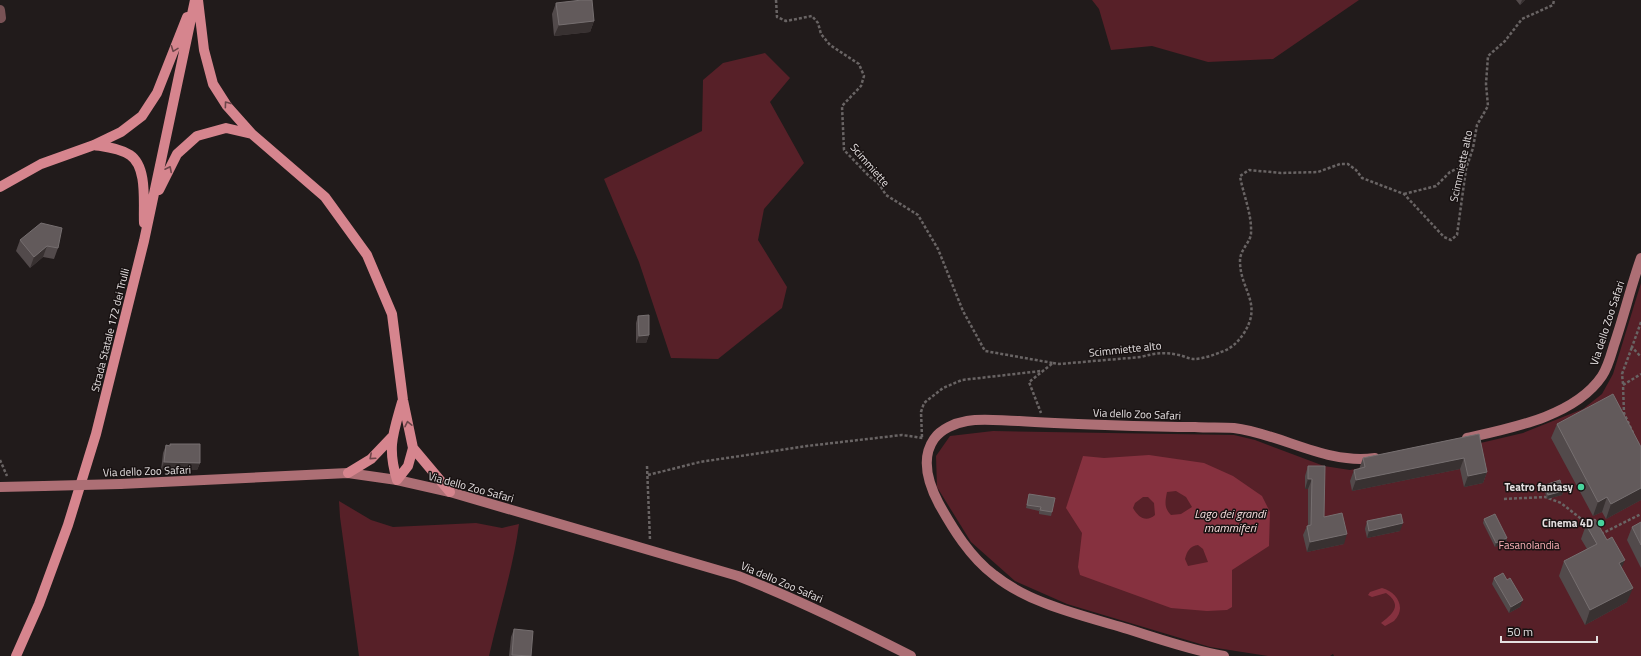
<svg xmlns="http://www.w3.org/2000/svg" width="1641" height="656" font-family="'Titillium Web',sans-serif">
<rect width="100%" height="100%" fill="#211b1b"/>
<path fill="#572028" d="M1092 0H1359L1273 59 1208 62 1152 46 1111 50 1099 9Z
M765 53 790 78 770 102 804 163 764 209 758 240 787 287 782 308 718 359 671 358 639 262 604 179 702 131 703 80 723 63Z
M1641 283V656H1334L1333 654 1330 656H1268L1210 647 1067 604 1015 581 971 542 937 487 936 456 950 436 993 431 1234 435 1255 440 1324 466 1350 470 1455 449 1523 433 1583 409 1602 394 1613 374Z
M339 501 371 520 393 527 476 523 502 528 519 524C513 569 499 612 489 656H359L340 517Z"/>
<path fill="#86313f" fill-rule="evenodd" d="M1149 455 1204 463 1233 476 1262 496 1270 512 1269 546 1232 570V607L1227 610 1207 611 1171 608 1080 575 1078 567 1082 533 1066 508 1083 456 1104 458ZM1176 491 1186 497 1192 507 1181 514 1171 515C1164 508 1165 502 1167 492ZM1143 497H1148L1154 503 1155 515C1146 523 1138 517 1133 508L1135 503ZM1198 545 1203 549 1208 562 1188 566 1185 559C1187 551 1190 546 1198 545Z
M1382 588C1397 592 1407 608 1394 621 1391 623 1388 624 1385 626L1381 623C1393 614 1403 605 1386 593L1372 597 1368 595 1370 592Z"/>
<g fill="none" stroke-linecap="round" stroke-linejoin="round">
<path stroke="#696464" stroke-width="2.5" stroke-dasharray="3 2" stroke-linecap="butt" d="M776 0 777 17 786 21 812 16 818 23 821 34 830 45 859 64 864 76 861 86 842 106 844 150 869 176 879 184 886 195 918 215 938 249 963 311 985 351 1053 363 1029 382 1041 413
M1404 194 1436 186 1450 172 1468 163
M1641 322 1632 347 1641 357
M1053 363 1059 364 1141 357C1155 353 1165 352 1179 355 1184 356 1189 359 1194 359 1202 359 1214 355 1221 352 1231 349 1238 342 1244 333 1263 303 1240 290 1240 261 1240 249 1251 242 1251 233 1252 214 1243 194 1240 176L1249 170 1281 173 1318 172 1340 164H1348L1356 170 1362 178 1404 194 1444 237 1451 240 1457 235 1466 169 1473 148 1477 125 1488 106 1486 84 1488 56 1505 41 1522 19 1553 5 1554 0
M1623 384 1622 374 1632 347
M1633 433 1624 413 1623 385 1641 374
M922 437 921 412 924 403 943 388 962 380 1041 371
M0 460 7 476
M647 466 650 540
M648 475 700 462 807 446 902 435 923 438
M1504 499 1545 497 1561 503 1589 525
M1601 534 1641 514"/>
<path stroke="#795255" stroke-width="10" d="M0 10 1 18"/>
<path stroke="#ad6f75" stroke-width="10" d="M1467 438C1512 428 1575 416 1602 376 1608 367 1611 355 1614 345 1624 316 1631 286 1641 258
M120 484 348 473 397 480 450 492 738 576C797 599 854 627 911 656
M0 487 44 486
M1224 656C1190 650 1157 638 1124 628 1081 615 1030 604 994 575 970 557 953 529 939 504 929 485 920 459 934 439 941 429 955 423 967 421 984 418 1002 421 1019 421 1047 423 1076 424 1105 425 1135 426 1165 427 1195 427 1208 428 1221 427 1234 428 1282 434 1326 465 1375 458"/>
<path stroke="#d6858e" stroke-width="10" d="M198 0 204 50 213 84 227 106 252 134 325 197 367 255 392 314 403 400 413 448 450 492
M94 145C106 147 119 148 130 155 148 167 143 204 144 223
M0 187 41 164 94 145 121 132 142 116 157 93 187 17
M159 190 177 154 197 136 226 128 252 134
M348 473 371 459 392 437
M397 480C387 447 393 434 402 402
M397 480 408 466 413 448
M16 656 39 604 68 525 96 434 144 241 195 0"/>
<path stroke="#ad6f75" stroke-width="10" d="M44 486 120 484"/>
</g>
<path fill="#524a4b" d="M1516 0H1525L1520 5Z
M556 3 594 21 590 32 554 36 552 14Z
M20 240 58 248 54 259 43 257 30 268 16 251Z
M638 316 649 335 646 343H636V323Z
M1557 424 1641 447V500L1606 519 1602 512 1593 516 1551 438Z
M1479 434 1487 472 1483 483 1464 487 1460 469 1352 491 1350 481 1354 470 1359 469 1363 458Z
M166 445 170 446 200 463 197 470H161L163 453Z
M1308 466 1324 517 1344 544 1307 552 1303 535 1307 526H1308V489H1305V476Z
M1545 485 1563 491 1562 495 1547 499 1544 489Z
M1029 494 1052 512 1051 516 1039 514V511L1026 508 1028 498Z
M1484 519 1507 538 1506 542 1495 547 1483 523Z
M1367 521 1400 531 1367 538 1365 529Z
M1641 522V568L1627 540 1632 527Z
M1586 525 1622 567 1627 602 1585 625 1559 576 1564 561 1587 549 1581 539Z
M1494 578 1520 607 1509 613 1492 584Z
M514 629 531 656H509L511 637Z"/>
<path fill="#383131" d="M1522 0H1525L1520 5Z
M594 21 590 32 554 36 559 25Z
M47 246 43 257 30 268 34 257Z
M649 335 646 343H636L639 336Z
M1464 458 1460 469 1352 491 1356 480Z
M164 462 200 463 197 470H161Z
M1487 472 1483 483 1464 487 1468 476Z
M1308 479H1312L1308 489H1305Z
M1641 488V500L1606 519 1611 504Z
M1563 491 1562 495 1547 499 1548 495Z
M1607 497 1602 512 1593 516 1598 502Z
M1403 523 1400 531 1367 538 1369 531Z
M1347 534 1344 544 1307 552 1310 542Z
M1507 538 1506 542 1495 547 1496 543Z
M1625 560 1619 574V563Z
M1633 588 1627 602 1585 625 1590 610Z
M1523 600 1520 607 1509 613 1511 607Z"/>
<path fill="#625a5b" stroke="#766f70" d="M582 0H592L594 21 559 25 556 3Z
M41 223 62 228 58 248 47 246 34 257 20 240Z
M649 315V335L639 336 638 316Z
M1613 394 1641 447V488L1611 504 1607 497 1598 502 1557 424Z
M1479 434 1487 472 1468 476 1464 458 1356 480 1354 470 1365 467 1363 458Z
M170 444H200V463L164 462 166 445 170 446Z
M1308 466H1325L1324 517 1342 513 1347 534 1310 542 1307 526 1311 525 1312 479H1308Z
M1560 480 1563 491 1548 495 1545 485Z
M1029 494 1055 498 1052 512 1040 510 1041 507 1027 505Z
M1401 514 1403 523 1369 531 1367 521Z
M1495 514 1507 538 1496 543 1484 519Z
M1595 519 1607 540 1612 537 1625 560 1619 563 1633 588 1590 610 1564 561 1597 544 1586 525Z
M1641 522V545L1632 527Z
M1503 573 1507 580 1510 578 1523 600 1511 607 1494 578Z
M514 629 533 631 531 656 512 655Z"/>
<defs><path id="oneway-chevron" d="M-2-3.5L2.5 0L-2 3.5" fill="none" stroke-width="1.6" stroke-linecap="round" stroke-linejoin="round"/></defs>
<g stroke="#6d464a">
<use href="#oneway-chevron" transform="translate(174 49) rotate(111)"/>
<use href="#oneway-chevron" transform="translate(227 104) rotate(-126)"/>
<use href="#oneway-chevron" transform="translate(169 169) rotate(-63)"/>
<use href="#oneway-chevron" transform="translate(408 424) rotate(-102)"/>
<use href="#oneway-chevron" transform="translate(372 457) rotate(138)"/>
</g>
<g fill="#48d49d" stroke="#181212" stroke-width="1.5">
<circle cx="1581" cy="487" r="4"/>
<circle cx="1601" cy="523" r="4"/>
</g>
<g text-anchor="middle" stroke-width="3" stroke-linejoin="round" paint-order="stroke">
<g font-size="11" fill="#e5e0e1" stroke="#181212">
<text transform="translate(870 165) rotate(49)" y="4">Scimmiette</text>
<text transform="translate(1461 166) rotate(-78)" y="4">Scimmiette alto</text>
<text transform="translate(1607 323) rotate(-72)" y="4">Via dello Zoo Safari</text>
<text transform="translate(110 330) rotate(-76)" y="4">Strada Statale 172 dei Trulli</text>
<text transform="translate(1125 349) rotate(-6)" y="4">Scimmiette alto</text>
<text transform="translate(1137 414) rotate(2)" y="4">Via dello Zoo Safari</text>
<text transform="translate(147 471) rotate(-2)" y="4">Via dello Zoo Safari</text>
<text transform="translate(471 487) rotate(15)" y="4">Via dello Zoo Safari</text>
<text transform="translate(782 582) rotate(23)" y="4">Via dello Zoo Safari</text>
</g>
<g font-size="11" font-weight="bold" fill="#e5e0e1" stroke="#181212" text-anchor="end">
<text x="1573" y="491">Teatro fantasy</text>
<text x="1593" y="527">Cinema 4D</text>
</g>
<g font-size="11" fill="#fdb2b8" stroke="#181212">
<text x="1529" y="549">Fasanolandia</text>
</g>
<g font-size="12" font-style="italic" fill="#f5dbdc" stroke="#181212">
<text x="1230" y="518">Lago dei grandi<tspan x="1230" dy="14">mammiferi</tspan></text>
</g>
</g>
<path d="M1501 636v6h96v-6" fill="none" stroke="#e5e0e1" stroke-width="2"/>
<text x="1507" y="636" font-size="12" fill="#e5e0e1" stroke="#181212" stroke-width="3" paint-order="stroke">50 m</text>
</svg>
